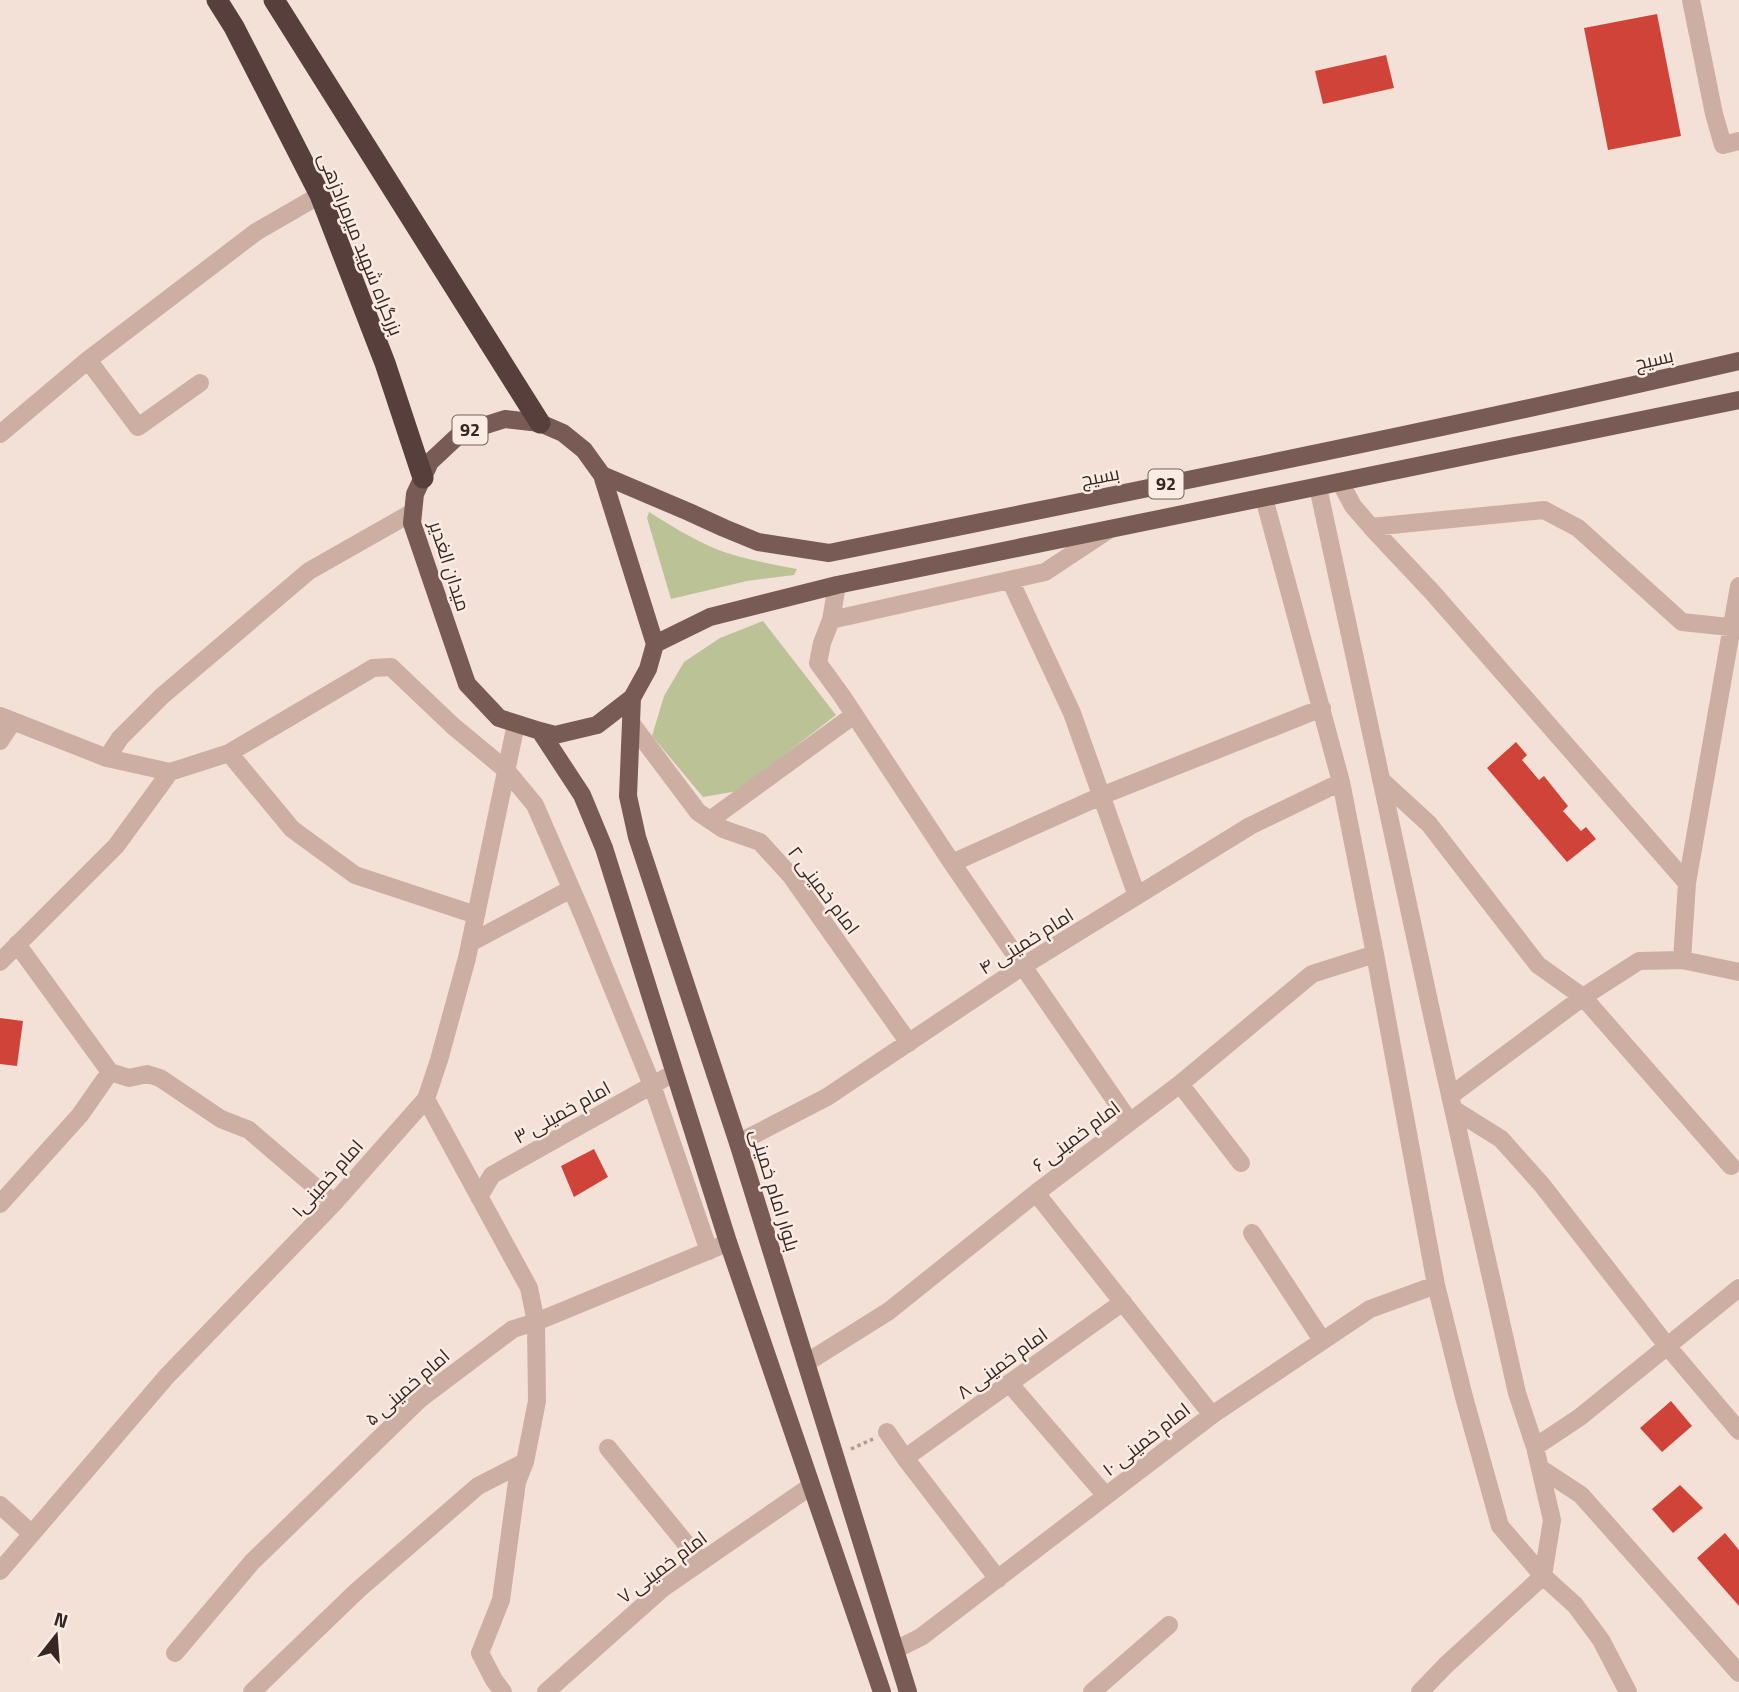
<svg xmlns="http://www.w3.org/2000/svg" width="1739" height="1692" font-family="'Titillium Web',Cairo,sans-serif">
<rect width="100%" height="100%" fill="#f3e1d7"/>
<path fill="#bbc396" d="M649 512C670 525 692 539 716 549 742 559 770 564 797 569L794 575 747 581 671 599 647 518Z
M763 621 836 715 738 791 703 797 652 736 664 696 684 662 720 638Z"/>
<path fill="#d04338" d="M1657 14 1681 136 1608 150 1584 28Z
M1386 55 1394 88 1323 104 1315 71Z
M1516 742 1527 755 1522 760 1539 780 1544 776 1568 806 1563 811 1581 831 1586 827 1596 839 1567 862 1487 768Z
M0 1018 23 1021 17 1066 0 1064Z
M594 1149 608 1177 574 1197 561 1166Z
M1671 1401 1692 1426 1662 1452 1640 1428Z
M1680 1485 1703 1508 1673 1533 1652 1509Z
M1725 1533 1739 1550V1606L1697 1558Z"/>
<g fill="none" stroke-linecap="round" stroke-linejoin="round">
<path stroke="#b8988c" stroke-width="3.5" stroke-dasharray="3.5 3.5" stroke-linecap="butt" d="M851 1449 873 1439"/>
<path stroke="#ccaea2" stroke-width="18" d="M1691 0 1714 114 1723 145 1739 141
M88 360 138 427 200 383
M0 434 88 360 256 232 320 195
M1340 482 1353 506 1371 527 1433 593 1687 883 1682 960
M1318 487 1432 1015 1517 1393 1535 1447 1552 1520 1543 1576
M1264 498 1341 782 1375 954 1436 1285 1464 1397 1500 1526 1543 1576 1575 1605 1601 1640 1628 1692
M1371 527 1544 510 1578 528 1682 622 1739 628
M1010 580 1072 713 1137 896
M837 585 831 620 822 643 818 663 842 696 952 863 1130 1122
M831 620 1045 572 1110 529
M0 716 107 758 170 772 229 753 373 668 391 667 453 726 506 770 535 805 584 918 652 1085 709 1251
M631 723 698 812 723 829 760 842 791 876 909 1043
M0 741 13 721
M229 753 292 829 355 875 476 915
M107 758 120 738 162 696 309 571 413 512
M1381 780 1429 824 1538 965 1583 997 1731 1166
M710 820 854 715
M952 863 1101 796 1322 708
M1687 883 1739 586
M470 943 571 889
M17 944 110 1072 129 1078 147 1074 160 1078 221 1119 249 1130 334 1203
M0 962 116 846 170 772
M1180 1084 1241 1163
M1450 1096 1583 997 1639 961 1682 960 1739 972
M426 1099 529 1288 536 1322 537 1401 525 1462 517 1482 501 1600 480 1653 494 1680 503 1692
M1453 1109 1501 1139 1542 1185 1668 1347 1739 1431
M738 1143 827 1097 1023 966 1250 826 1341 782
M1036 1193 1212 1415
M479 1197 492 1175 674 1073
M0 1204 80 1115 110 1072
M1252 1233 1322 1340
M806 1363 889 1311 1036 1193 1180 1084 1312 974 1375 954
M1009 1383 1106 1496
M887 1432 905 1458 998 1579
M1535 1447 1580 1417 1739 1288
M608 1448 701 1562
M905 1458 1123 1302
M1540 1468 1581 1495 1739 1673
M0 1505 32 1534
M0 1571 167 1376 334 1203 426 1099 439 1060 467 958 516 724
M895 1650 921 1637 1212 1415 1370 1309 1436 1285
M175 1653 252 1562 420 1399 513 1329 536 1322 720 1246
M252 1692 358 1590 478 1486 525 1462
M546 1692 663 1588 811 1486
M1092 1692 1169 1625
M1420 1692 1446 1665 1543 1576"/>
<path stroke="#795b55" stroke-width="18" d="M505 419 540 423 563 433 584 450 602 475 655 644 648 669 632 698 597 725 555 735 540 731 499 718 467 684 412 523 415 494 430 462 461 433Z
M602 475 689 512 724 528 758 542 829 553C1133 491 1437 431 1739 361
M655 644 710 617 837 585 1739 400
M632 698 628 796 637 837 738 1143 908 1692
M540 731 582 795 604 848 728 1242 882 1692"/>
<path stroke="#573f3b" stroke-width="21" d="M217 0 234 27 320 195 385 363 423 478
M274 0 540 423"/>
</g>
<g text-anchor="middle" stroke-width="5" stroke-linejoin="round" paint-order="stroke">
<g fill="#fbece3" stroke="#71625e" stroke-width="2">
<rect x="452.5" y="415.5" width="35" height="29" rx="5"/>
<rect x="1148.5" y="469.5" width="35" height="29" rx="5"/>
</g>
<g font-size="18" font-weight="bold" fill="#362725">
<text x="470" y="436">92</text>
<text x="1166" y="490">92</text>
</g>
<g font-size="19" fill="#362725" stroke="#fbece3">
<text transform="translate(361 244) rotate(68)" y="7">بزرگراه شهید میرمرادزهی</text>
<text transform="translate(1654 359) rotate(-13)" y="7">بسیج</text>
<text transform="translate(1100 476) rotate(-11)" y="7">بسیج</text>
<text transform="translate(450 566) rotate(72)" y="7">میدان الغدیر</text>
<text transform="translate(824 890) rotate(53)" y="7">امام خمینی ۲</text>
<text transform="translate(1026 941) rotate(-32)" y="7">امام خمینی ۴</text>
<text transform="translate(562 1112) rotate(-29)" y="7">امام خمینی ۳</text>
<text transform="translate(1076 1136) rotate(-37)" y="7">امام خمینی ۶</text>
<text transform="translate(327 1178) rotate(-48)" y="7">امام خمینی۱</text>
<text transform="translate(775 1190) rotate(73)" y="7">بلوار امام خمینی</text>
<text transform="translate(1002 1363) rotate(-36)" y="7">امام خمینی ۸</text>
<text transform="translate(407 1387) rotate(-41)" y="7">امام خمینی ۵</text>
<text transform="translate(1146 1439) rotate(-38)" y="7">امام خمینی ۱۰</text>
<text transform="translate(662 1567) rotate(-37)" y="7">امام خمینی ۷</text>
</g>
</g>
<g transform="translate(56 1636) rotate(17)" stroke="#fbece3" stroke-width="5" paint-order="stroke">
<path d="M0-5L12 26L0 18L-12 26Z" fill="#362725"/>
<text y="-10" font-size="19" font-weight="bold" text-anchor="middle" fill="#362725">N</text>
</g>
</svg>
